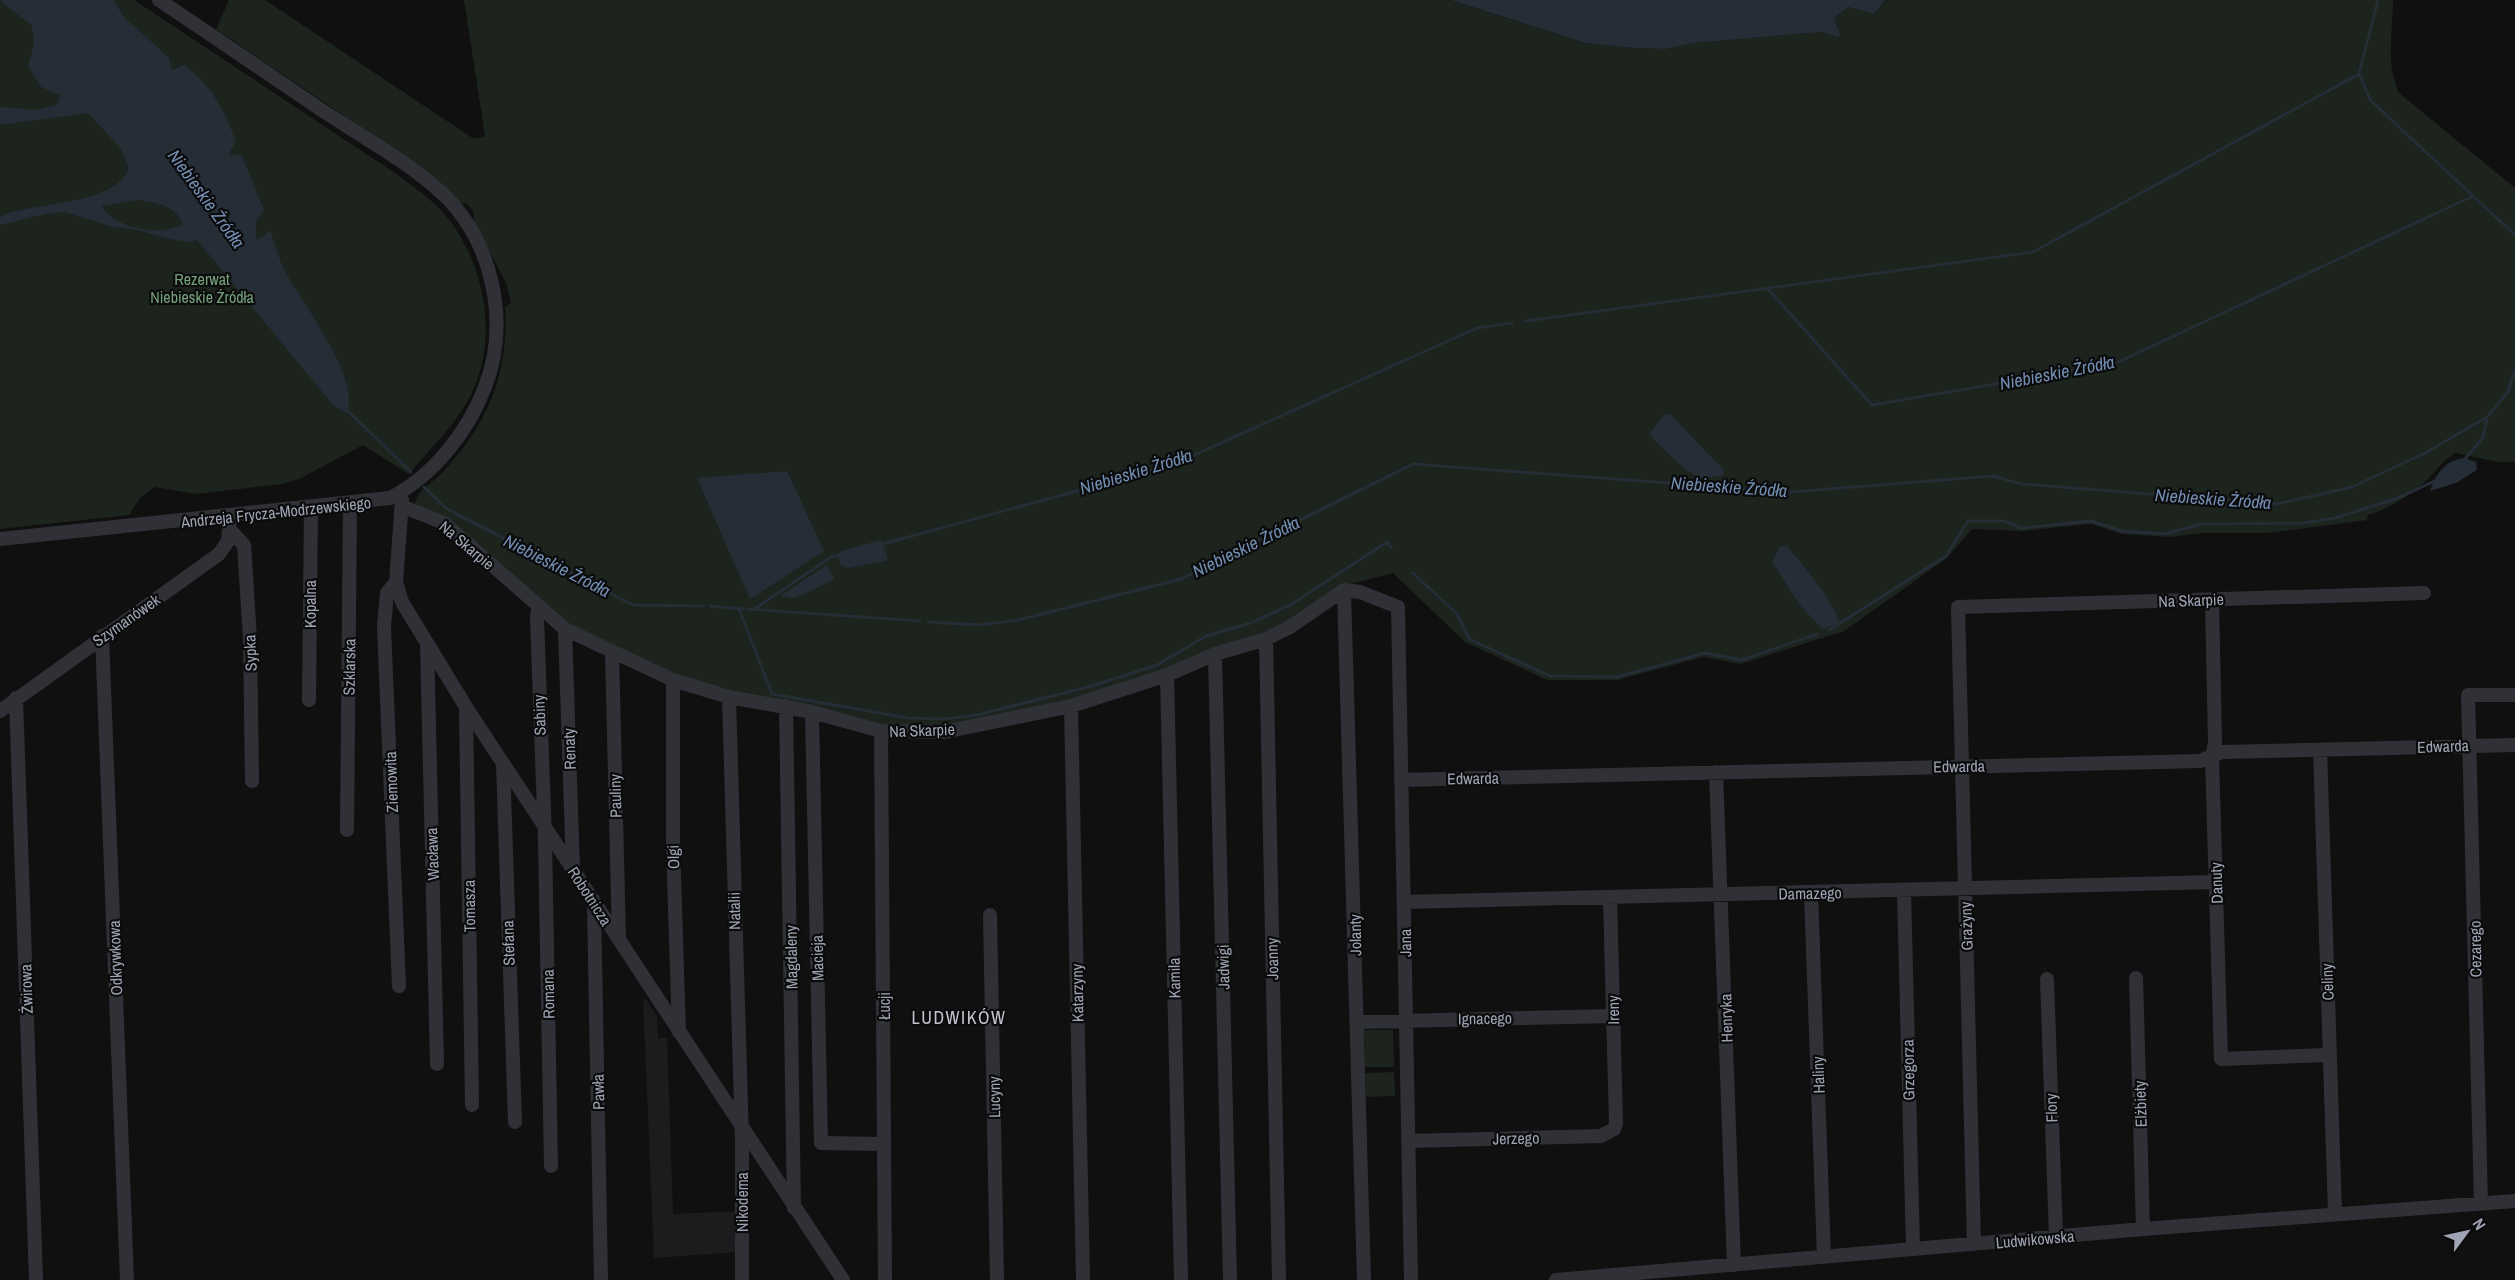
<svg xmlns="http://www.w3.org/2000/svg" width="2515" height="1280" font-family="'Archivo Narrow',sans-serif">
<rect width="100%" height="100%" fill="#101011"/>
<path fill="#1b1c1e" d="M643 999H646L657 1017 658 1038H667L673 1214 738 1211V1252L654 1258Z"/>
<path fill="#1c241d" d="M0 0H134L395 173C415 188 435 201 450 221 486 268 498 341 471 395 456 424 430 449 409 474L363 445 299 479 281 484 197 494 155 487 140 498 129 515 0 529Z
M229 0H265L474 139 485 136 464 0H1449L1586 43 1632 48 1666 49 1694 43 1822 32 1838 38 1840 33 1834 18 1848 7 1874 14 1887 0H2393C2393 32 2385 63 2399 93L2515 188V462H2498L2456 453C2443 460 2438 469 2428 479 2411 496 2391 507 2368 515L2367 520 2269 533H2203L2169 537 2122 534 2091 524 2021 531 1972 529 1947 558 1844 631 1741 664 1703 657 1617 680H1547L1465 642 1393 573 1342 586 1289 625 1163 672 1066 704 925 729 879 724 728 693 671 675 567 625 417 506 415 503C417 490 434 482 442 473 488 424 509 374 505 307L511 303 507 285 474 221 473 210 466 203 461 204 433 176 216 29Z
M1364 1030H1393L1394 1067H1365Z
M1394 1072 1395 1096 1366 1097 1365 1073Z"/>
<path fill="#252d36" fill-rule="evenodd" d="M0 0H113L124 17 169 58 172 70 184 65C213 87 223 108 236 141L229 154 242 156 264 210 256 221V239L261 238 270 230C275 243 278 257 284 269 300 301 363 379 346 413L333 405 197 240 187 242 170 239 134 229 113 227 65 212 46 214 0 225V217C35 200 110 208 129 169L121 149 88 113 0 125V107L35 110 57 105 60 95 41 87 28 66 34 45 32 26ZM137 200C156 203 175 204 183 224 163 237 114 229 102 206Z
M1450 0H1886L1874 14 1848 7 1834 18 1840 33 1839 38 1822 32 1694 43 1666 49 1632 48 1586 43Z
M1665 414 1671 415 1724 470 1723 475C1718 476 1710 478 1704 478 1689 477 1659 445 1649 434Z
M2465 458 2476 462 2477 470 2456 483 2430 491C2436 474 2445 460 2465 458Z
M787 471 824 551 750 599 697 478Z
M881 540 888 558 886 561 849 568 841 565 838 556 842 551Z
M1787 546C1807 571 1828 592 1840 623L1822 629 1800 605 1772 562 1779 547Z
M827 565 834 578 830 582 794 598 780 596Z"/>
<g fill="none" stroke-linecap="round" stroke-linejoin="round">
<path stroke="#252d36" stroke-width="3" d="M2378 0 2359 74 2371 101 2515 235
M1767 288 1872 405 2114 364 2473 196
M1526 321 2033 252 2359 74
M346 409 411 472
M2463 461 2483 438 2487 418
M424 487 447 509 633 605 704 606
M879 545 1172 465 1477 328 1512 323
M1413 573 1457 614 1469 639 1550 676 1617 677 1705 653 1742 660 1817 634
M710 606 744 609
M756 608 831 557 843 554
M739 609 772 694 908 718 944 719 977 715 1092 686 1157 665 1206 636 1251 623 1292 604 1387 542 1391 548
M749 609 920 621
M928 622 980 625 1018 620 1181 579 1413 464 1790 492 1993 476 2021 484 2277 504 2352 487 2425 453 2487 417 2508 392 2515 370
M1829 630 1946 556 1968 521H2004L2021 528 2091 521 2122 531 2165 534 2201 524 2304 523 2335 518 2398 498 2437 480"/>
<path stroke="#303137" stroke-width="14" d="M402 500 396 582 402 602 466 707 843 1280
M404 507 444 523 565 629 673 680 729 697 812 712 881 731 944 732 1071 706 1167 675 1215 654 1266 639 1290 627 1344 590 1360 592 1398 607 1411 1280
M230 530 244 545 250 638 252 781
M0 539 390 498C433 476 468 432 485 387 510 323 493 242 443 194 407 161 361 136 320 109 266 72 213 36 159 0
M396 582 387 593 384 627 399 986
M1344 590 1364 1280
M2212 600 2215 742 2212 758 2221 1059 2329 1055
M538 607 537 618 545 840 551 1166
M565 629 573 869
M102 636 127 1280
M1266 639 1279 1280
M427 643 437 1064
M612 651 619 940
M1215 654 1230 1280
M1167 675 1181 1280
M673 680V845L679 1032
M729 697 742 1141V1280
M16 698 36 1280
M309 700 311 507
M786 706 794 1208
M1071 706 1083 1280
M466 708 472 1105
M0 711 219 554 228 541 230 516
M812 712 821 1143 883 1144
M881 731 885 1280
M2320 750 2335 1214
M503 763 515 1122
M1716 772 1734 1265
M1401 780 2200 761 2222 752 2515 745
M347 830 350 504
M1904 891 1913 1249
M1811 893 1824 1257
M1404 902 2216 882
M594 905 601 1280
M990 915 997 1280
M2136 978 2143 1229
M2047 979 2056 1237
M1357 1022 1613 1016
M1408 1141 1601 1136 1614 1129 1616 1123 1610 898
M2481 1203 2468 695H2515
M1974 1244 1958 607 2424 593
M1556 1280 2143 1229 2515 1201"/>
</g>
<g text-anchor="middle" stroke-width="4.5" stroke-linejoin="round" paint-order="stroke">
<g font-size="16" fill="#74a17b" stroke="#0b0b0c">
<text x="202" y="285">Rezerwat<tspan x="202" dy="18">Niebieskie Źródła</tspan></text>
</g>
<g font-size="16" fill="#9fa4b4" stroke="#0b0b0c">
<text transform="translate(276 512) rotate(-6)" y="6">Andrzeja Frycza-Modrzewskiego</text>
<text transform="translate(467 545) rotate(40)" y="6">Na Skarpie</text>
<text transform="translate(2191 600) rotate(-2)" y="6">Na Skarpie</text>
<text transform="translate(310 604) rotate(-90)" y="6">Kopalna</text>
<text transform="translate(126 620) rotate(-35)" y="6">Szymanówek</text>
<text transform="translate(250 653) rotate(-92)" y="6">Sypka</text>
<text transform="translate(349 667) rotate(-89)" y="6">Szklarska</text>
<text transform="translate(539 715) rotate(-92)" y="6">Sabiny</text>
<text transform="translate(922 730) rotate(-2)" y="6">Na Skarpie</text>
<text transform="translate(2443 746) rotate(-2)" y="6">Edwarda</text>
<text transform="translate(569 749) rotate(-92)" y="6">Renaty</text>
<text transform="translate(1959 766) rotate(-1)" y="6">Edwarda</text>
<text transform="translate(1473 778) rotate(-1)" y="6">Edwarda</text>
<text transform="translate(391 782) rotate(-92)" y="6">Ziemowita</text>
<text transform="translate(615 796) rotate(-91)" y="6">Pauliny</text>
<text transform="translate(432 854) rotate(-92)" y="6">Wacława</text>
<text transform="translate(673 857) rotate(-91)" y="6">Olgi</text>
<text transform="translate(2216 883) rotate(-92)" y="6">Danuty</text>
<text transform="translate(1810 893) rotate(-1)" y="6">Damazego</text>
<text transform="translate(590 896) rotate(57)" y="6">Robotnicza</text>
<text transform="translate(469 906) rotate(-91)" y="6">Tomasza</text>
<text transform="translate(734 911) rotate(-91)" y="6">Natalii</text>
<text transform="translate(1966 926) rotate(-92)" y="6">Grażyny</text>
<text transform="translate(1355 935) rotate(-91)" y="6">Jolanty</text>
<text transform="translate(508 943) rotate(-92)" y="6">Stefana</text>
<text transform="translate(1405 943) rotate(-91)" y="6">Jana</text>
<text transform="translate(2475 949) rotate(-91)" y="6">Cezarego</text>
<text transform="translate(791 957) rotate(-91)" y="6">Magdaleny</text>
<text transform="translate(115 958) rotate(-92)" y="6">Odkrywkowa</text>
<text transform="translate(817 958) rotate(-91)" y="6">Macieja</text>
<text transform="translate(1272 959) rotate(-91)" y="6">Joanny</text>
<text transform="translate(1223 967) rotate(-91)" y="6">Jadwigi</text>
<text transform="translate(1174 978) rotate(-91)" y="6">Kamila</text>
<text transform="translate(2327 982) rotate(-92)" y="6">Celiny</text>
<text transform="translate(26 989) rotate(-92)" y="6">Żwirowa</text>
<text transform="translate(1077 993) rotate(-91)" y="6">Katarzyny</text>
<text transform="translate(548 994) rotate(-91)" y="6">Romana</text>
<text transform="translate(884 1006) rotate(-90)" y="6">Łucji</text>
<text transform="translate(1613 1010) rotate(-91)" y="6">Ireny</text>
<text transform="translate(1485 1018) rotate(-1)" y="6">Ignacego</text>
<text transform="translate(1726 1018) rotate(-92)" y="6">Henryka</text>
<text transform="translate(1908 1070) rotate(-91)" y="6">Grzegorza</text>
<text transform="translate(1818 1075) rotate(-92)" y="6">Haliny</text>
<text transform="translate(598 1092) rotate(-91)" y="6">Pawła</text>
<text transform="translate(994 1097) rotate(-91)" y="6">Lucyny</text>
<text transform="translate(2140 1104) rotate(-92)" y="6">Elżbiety</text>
<text transform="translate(2051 1108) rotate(-92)" y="6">Flory</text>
<text transform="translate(1516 1138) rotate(-1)" y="6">Jerzego</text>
<text transform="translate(742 1202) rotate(-90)" y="6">Nikodema</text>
<text transform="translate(2035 1239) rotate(-5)" y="6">Ludwikowska</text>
</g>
<g font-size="18" font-style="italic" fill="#728eb3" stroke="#0b0b0c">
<text transform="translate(206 199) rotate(54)" y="6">Niebieskie Źródła</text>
<text transform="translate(2057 373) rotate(-11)" y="6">Niebieskie Żródła</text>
<text transform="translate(1136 472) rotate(-17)" y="6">Niebieskie Żródła</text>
<text transform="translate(1729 487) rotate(4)" y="6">Niebieskie Źródła</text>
<text transform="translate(2213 499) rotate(4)" y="6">Niebieskie Źródła</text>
<text transform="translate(1246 547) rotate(-26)" y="6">Niebieskie Źródła</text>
<text transform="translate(557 566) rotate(27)" y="6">Niebieskie Źródła</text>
</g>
<g font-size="18" letter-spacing="1.5" fill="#c1c3cf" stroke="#0b0b0c">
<text x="959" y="1024">LUDWIKÓW</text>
</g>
</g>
<g transform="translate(2467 1232) rotate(57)" stroke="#0b0b0c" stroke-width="4.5" paint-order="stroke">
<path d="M0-4.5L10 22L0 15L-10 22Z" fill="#9fa4b4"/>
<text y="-9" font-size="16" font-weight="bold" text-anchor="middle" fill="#9fa4b4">N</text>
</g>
</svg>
